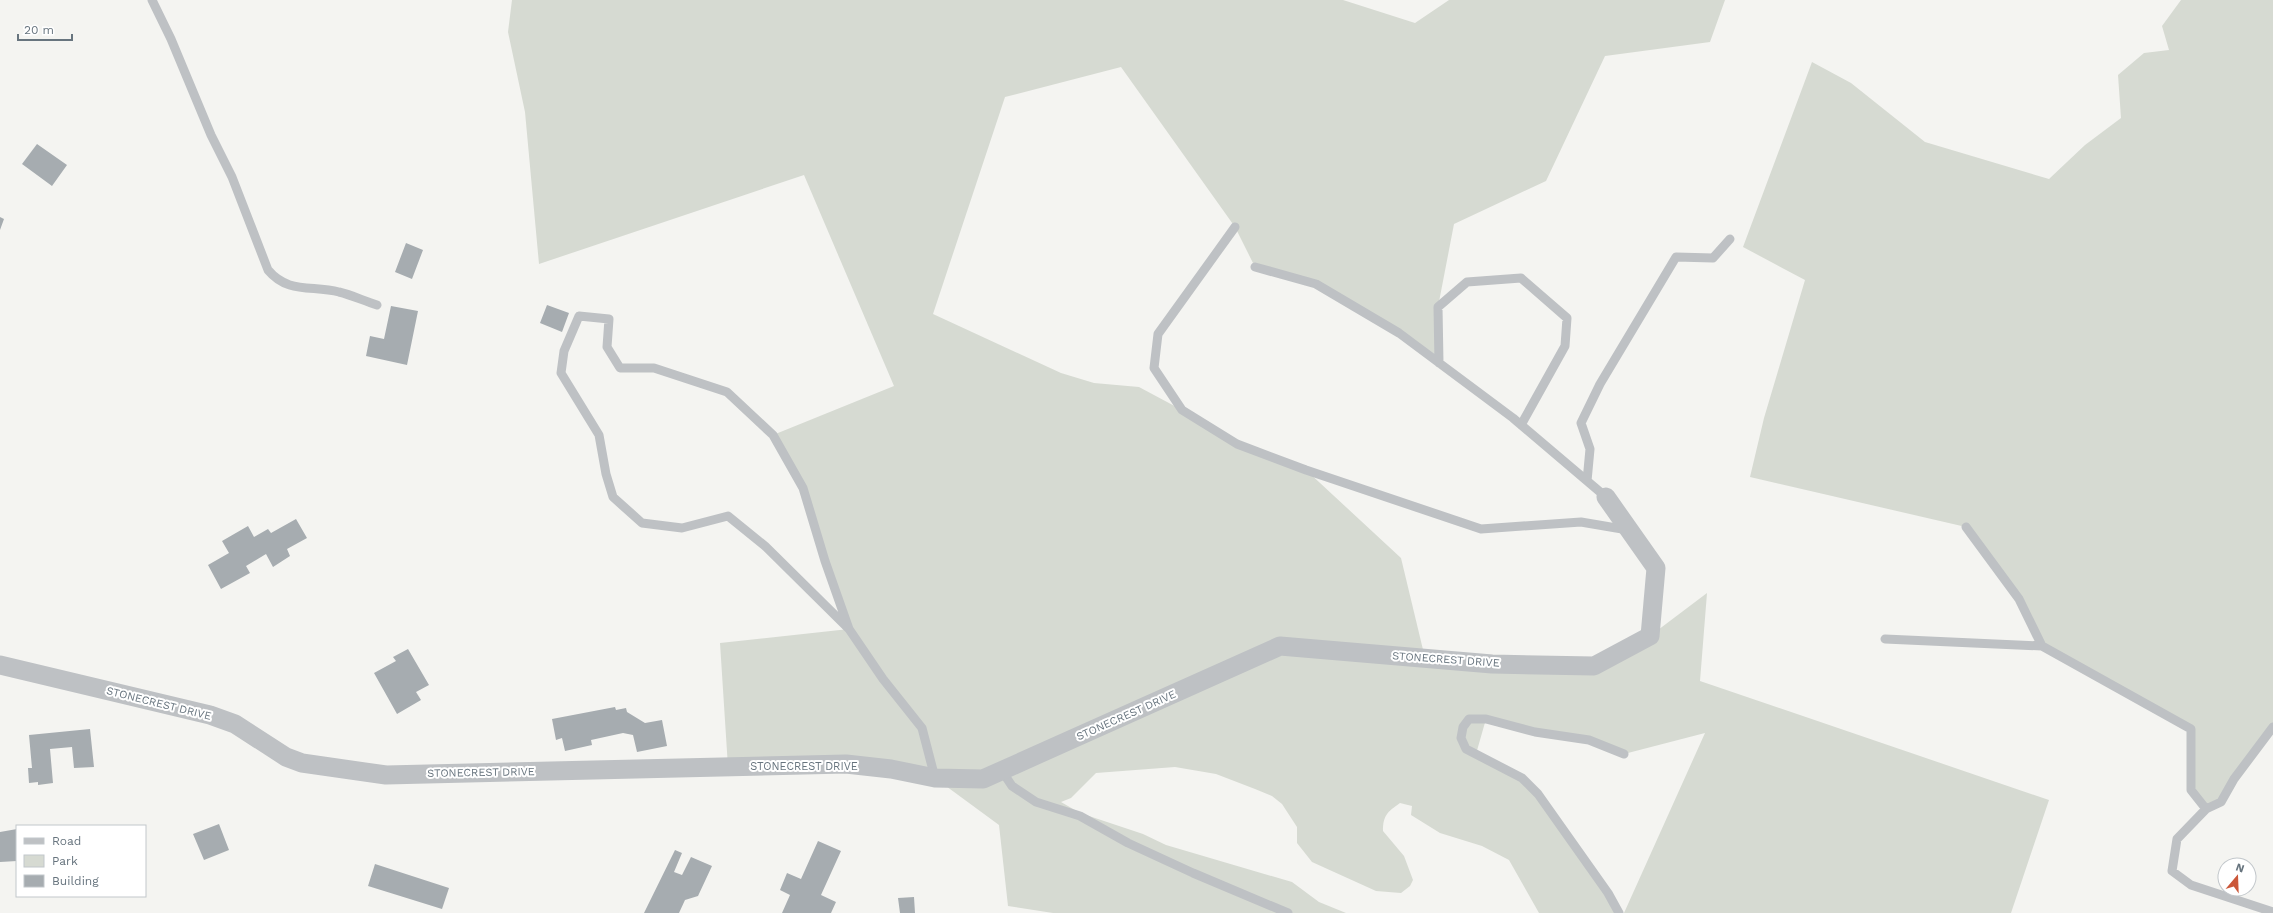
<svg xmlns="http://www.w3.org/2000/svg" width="2273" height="913" font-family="'Work Sans',sans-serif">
<rect width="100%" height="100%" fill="#f4f4f1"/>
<path fill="#d6dad2" d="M512 0H1343L1415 23 1449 0H1725L1710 42 1605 56 1546 181 1454 224 1438 307 1439 363 1316 284 1255 267 1235 227 1121 67 1005 97 933 314 1061 373 1094 383 1139 387 1182 410 1237 444 1306 470 1401 558 1425 658 1594 666 1650 636 1707 593 1700 681 2049 800 2011 913H1624L1705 733 1624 754 1589 740 1486 719 1476 754 1522 778 1619 913H1539L1509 860 1482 846 1440 833 1411 815 1412 806 1400 803C1387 812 1383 816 1383 831L1404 856 1413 880 1410 886 1401 893 1376 891 1312 862 1297 843V827L1282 804 1272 796 1255 789 1216 774 1175 767 1096 773 1071 798 1061 802 1080 813 1143 834 1166 845 1292 882 1319 902 1346 913H1053L1008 906 999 825 935 778 728 767 720 643 849 629 803 488 773 435 894 386 804 175 539 264 525 112 508 32Z
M2181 0H2273V727L2221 802 2206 809 2191 790V729L2042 646 2019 599 1966 527 1750 477 1764 418 1805 280 1743 247 1812 62 1851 83 1925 142 2049 179 2085 145 2121 118 2118 75 2144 53 2169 50 2162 26Z"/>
<path fill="#a6acb0" d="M37 144 67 165 52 186 22 164Z
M0 217 4 219 0 230Z
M406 243 423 250 412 279 395 272Z
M547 305 569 313 562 332 540 323Z
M391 306 418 311 407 365 366 356 370 336 384 339Z
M296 519 307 538 287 549 290 556 273 567 266 554 246 566 250 573 221 589 208 565 229 553 222 541 248 526 254 537 268 529 271 533Z
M408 649 429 685 416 692 421 700 397 714 374 673 396 661 393 657Z
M615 707 616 710 626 708 627 712 645 723 662 720 667 746 637 752 633 735 623 733 591 740 592 745 565 751 562 738 556 740 552 719Z
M90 729 94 767 74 768 72 747 50 749 53 783 38 785V782L29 783 28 768H32L29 735Z
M219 824 229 850 204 860 193 834Z
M17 829V861L0 862V832Z
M818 841 841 851 821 895 836 902 831 913H782L790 895 780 890 787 873 801 879Z
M675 850 682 853 674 872 682 875 691 857 712 866 698 896 685 900 679 913H644Z
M375 864 449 888 442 909 368 886Z
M914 897 915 913H900L898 898Z"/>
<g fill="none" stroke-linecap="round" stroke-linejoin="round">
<path stroke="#bec1c4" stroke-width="9" d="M152 0 171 39 211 135 232 177 268 270C288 294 312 285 339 292 352 295 364 301 377 305
M1235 227 1158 334 1154 368 1182 410 1237 444 1306 470 1481 529 1581 522 1628 530
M1255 267 1316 284 1399 333 1513 418 1606 497
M1439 363 1438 307 1467 282 1521 278 1567 318 1565 346 1521 425
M1587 481 1590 449 1581 423 1600 384 1676 257 1713 258 1730 239
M1966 527 2019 599 2042 646
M849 629 765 546 728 516 682 528 642 523 613 497 606 474 599 435 561 373 564 351 579 316 609 319 607 347 620 368H654L727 392 773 435 803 488 825 561 849 629 883 679 922 728 935 778
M1885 639 2042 646 2191 729V790L2206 809
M2273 727 2234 779 2221 802 2206 809 2177 839 2172 871 2191 885 2273 912
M1002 771 1012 786 1036 802 1080 816 1128 843 1193 873 1288 913
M1619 913 1608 893 1538 794 1522 778 1466 749 1461 738 1463 727 1469 719H1486L1535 732 1589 740 1624 754"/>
<path stroke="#bec1c4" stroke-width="19" d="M0 665 210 715 235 724 286 757 302 763 386 775 846 764 891 769 935 778 983 779 1280 646 1492 664 1594 666 1650 636 1656 568 1606 497"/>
</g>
<g text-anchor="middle" stroke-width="4" stroke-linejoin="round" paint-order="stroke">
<g font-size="11" fill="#67747e" stroke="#fff">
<text transform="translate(1446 659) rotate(4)" y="4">STONECREST DRIVE</text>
<text transform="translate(159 703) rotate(14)" y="4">STONECREST DRIVE</text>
<text transform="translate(1126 715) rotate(-24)" y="4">STONECREST DRIVE</text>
<text x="804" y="770">STONECREST DRIVE</text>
<text transform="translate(481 772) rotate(-1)" y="4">STONECREST DRIVE</text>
</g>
</g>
<rect x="16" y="825" width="130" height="72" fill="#ffffff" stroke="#c2c7cb"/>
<rect x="24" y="838" width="20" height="6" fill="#bec1c4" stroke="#c2c7cb"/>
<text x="52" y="845" font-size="12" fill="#67747e">Road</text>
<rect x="24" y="855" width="20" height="12" fill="#d6dad2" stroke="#c2c7cb"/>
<text x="52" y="865" font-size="12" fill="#67747e">Park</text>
<rect x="24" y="875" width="20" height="12" fill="#a6acb0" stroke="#c2c7cb"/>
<text x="52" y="885" font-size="12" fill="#67747e">Building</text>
<g transform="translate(2237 877) rotate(19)"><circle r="19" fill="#ffffff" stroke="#c2c7cb"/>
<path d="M0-3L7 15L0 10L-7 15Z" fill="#cb5739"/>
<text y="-6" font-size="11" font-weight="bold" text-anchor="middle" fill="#67747e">N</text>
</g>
<path d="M18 34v6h54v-6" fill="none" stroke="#67747e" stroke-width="2"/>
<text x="24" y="34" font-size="12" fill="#67747e" stroke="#ffffff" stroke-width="3" paint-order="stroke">20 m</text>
</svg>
